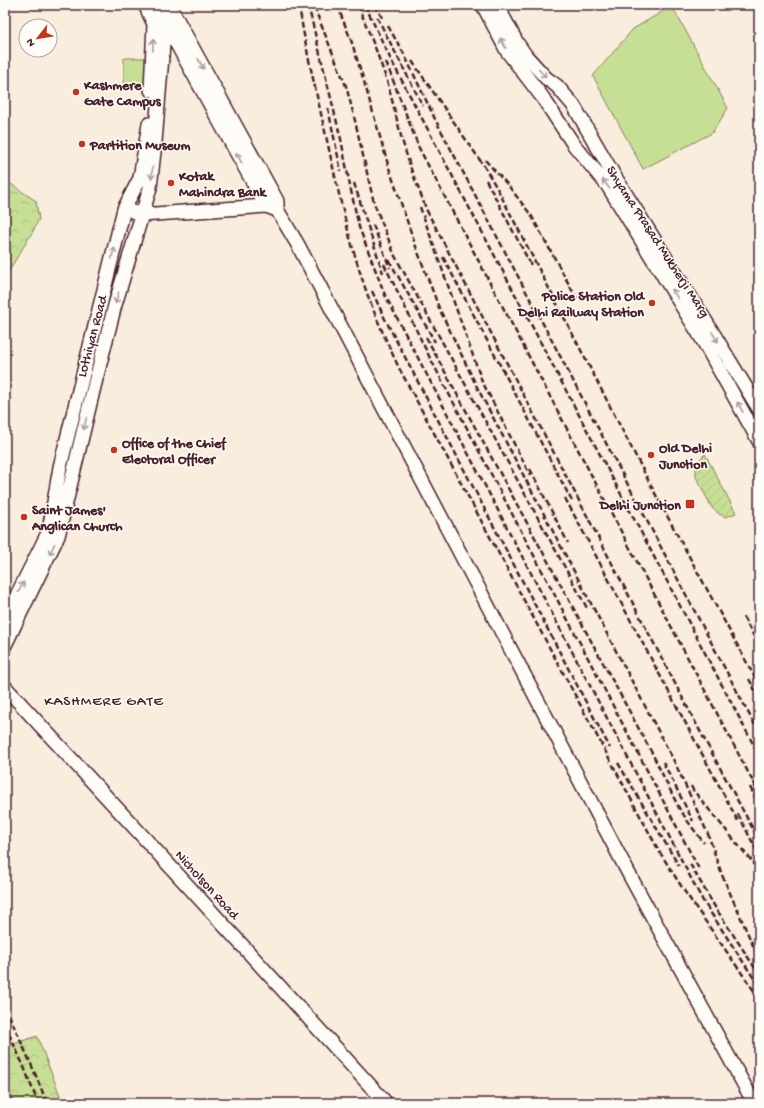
<svg xmlns="http://www.w3.org/2000/svg" width="764" height="1108" font-family="'Gochi Hand',sans-serif">
<defs>
<pattern id="park-crowns" width="20" height="18" patternUnits="userSpaceOnUse"><rect width="20" height="18" fill="#c7df95"/><path d="M2 6a3 3 0 1 1 6 0M12 15a3 3 0 1 1 6 0" fill="none" stroke="#acbf81"/></pattern>
<pattern id="garden-furrows" width="10" height="10" patternUnits="userSpaceOnUse"><rect width="10" height="10" fill="#c7df95"/><path d="M-1 1l2-2M0 10L10 0M9 11l2-2" fill="none" stroke="#acbf81"/></pattern>
</defs>
<rect width="100%" height="100%" fill="#f9eede"/>
<filter id="ink" filterUnits="userSpaceOnUse"><feTurbulence type="fractalNoise" baseFrequency=".025" numOctaves="2"/><feDisplacementMap in="SourceGraphic" scale="8" xChannelSelector="R" yChannelSelector="G"/><feConvolveMatrix kernelMatrix="1 2 1 2 8 2 1 2 1" color-interpolation-filters="sRGB"/></filter>
<g filter="url(#ink)">
<path fill="#c7df95" stroke="#887f60" d="M672 6 728 108 712 133 643 169 593 76 633 29Z
M124 58H146V84H124Z"/>
<path fill="url(#park-crowns)" stroke="#887f60" d="M5 180 36 201 39 219 32 233 5 277Z
M37 1036 63 1103H5V1047Z"/>
<path fill="url(#garden-furrows)" stroke="#887f60" d="M705 454 736 513 726 517 719 514 712 508 696 477V467L702 457Z"/>
<g fill="none" stroke-linecap="round" stroke-linejoin="round">
<defs>
<path id="secondary" d="M147 5 164 23 173 37 266 206 277 210 279 213 298 245 630 876 754 1103
M169 5 277 201V210
M483 5 507 51 543 98 574 145 608 186 701 337 759 441
M497 5 517 43 526 56 546 78 557 86 574 106 590 134 615 177 708 325 759 409
M147 9 154 24 151 90
M134 212 142 215 266 206 273 203
M5 623 17 595 49 531 60 467 124 209 140 178 149 124
M5 645 58 536 94 387 115 305 150 188 155 142 164 32 162 5
M5 687 147 841 386 1103"/>
</defs>
<use href="#secondary" stroke="#4a1f2b" stroke-width="16"/>
<use href="#secondary" stroke="#fdfcf7" stroke-width="13"/>
<path stroke="#4a1f2b" stroke-width="2.5" stroke-dasharray="6 3" stroke-linecap="butt" d="M299 5C305 46 315 87 324 127 335 176 345 225 360 272 370 305 384 336 399 368L659 851 685 892 759 998
M308 5 341 139 350 186 359 227 385 295 703 901 759 986
M337 5 351 40 363 78 389 168 415 244 439 308 478 389 674 761 708 834 722 875 759 959
M358 5 376 50 388 84 402 140 411 169 427 211 701 733 759 840
M365 5 390 58 759 755
M374 5 384 20
M314 7 346 86 353 112 374 203 395 256 445 347 587 608
M377 17 423 106
M388 26 404 54 435 119 759 733
M412 61 484 166 498 190 659 501 759 685
M386 62 419 148 759 793
M328 108 341 171
M485 160 507 184 531 215 578 301
M486 180 531 265
M354 183 383 273
M420 207 482 381 530 475
M373 225 390 268
M443 257 573 503
M389 260 435 342
M384 264 429 356 699 869
M372 291 385 319 610 748
M426 337 652 753 679 808 691 826 704 843
M530 469 568 543
M565 498 738 821
M743 617 759 645
M749 679 759 697
M663 762 693 821
M618 763 679 866
M691 786 693 790 739 846 759 869
M750 787 759 805
M738 814 758 853
M690 864 715 907 759 974
M5 1006 31 1064 47 1103
M5 1025 24 1067 38 1103"/>
</g>
<defs><path id="oneway-shaft" d="M-6 0H5M1.5-3L5.5 0L1.5 3" fill="none" stroke-width="1.6" stroke-linecap="round" stroke-linejoin="round"/></defs>
<g stroke="#ac999b">
<use href="#oneway-shaft" transform="translate(503 43) rotate(-118)"/>
<use href="#oneway-shaft" transform="translate(153 45) rotate(-88)"/>
<use href="#oneway-shaft" transform="translate(201 64) rotate(61)"/>
<use href="#oneway-shaft" transform="translate(542 73) rotate(48)"/>
<use href="#oneway-shaft" transform="translate(239 158) rotate(-119)"/>
<use href="#oneway-shaft" transform="translate(152 173) rotate(97)"/>
<use href="#oneway-shaft" transform="translate(606 184) rotate(-128)"/>
<use href="#oneway-shaft" transform="translate(113 253) rotate(-76)"/>
<use href="#oneway-shaft" transform="translate(675 294) rotate(-121)"/>
<use href="#oneway-shaft" transform="translate(117 298) rotate(106)"/>
<use href="#oneway-shaft" transform="translate(715 337) rotate(59)"/>
<use href="#oneway-shaft" transform="translate(740 407) rotate(-119)"/>
<use href="#oneway-shaft" transform="translate(85 424) rotate(103)"/>
<use href="#oneway-shaft" transform="translate(52 549) rotate(116)"/>
<use href="#oneway-shaft" transform="translate(21 587) rotate(-63)"/>
</g>
</g>
<g fill="#c8321e" stroke="#fdfcf7" stroke-width="1.5">
<circle cx="76" cy="92" r="4"/>
<circle cx="82" cy="144" r="4"/>
<circle cx="171" cy="183" r="4"/>
<circle cx="652" cy="303" r="4"/>
<circle cx="114" cy="450" r="4"/>
<circle cx="651" cy="455" r="4"/>
<rect x="685" y="499" width="10" height="10" rx="2"/>
<circle cx="24" cy="517" r="4"/>
</g>
<g text-anchor="middle" stroke-width="3" stroke-linejoin="round" paint-order="stroke">
<g font-size="14" font-weight="bold" fill="#4a1f2b" stroke="#fdfcf7" text-anchor="start">
<text x="84" y="89">Kashmere<tspan x="84" dy="16">Gate Campus</tspan></text>
<text x="90" y="149">Partition Museum</text>
<text x="179" y="180">Kotak<tspan x="179" dy="16">Mahindra Bank</tspan></text>
<text x="644" y="300" text-anchor="end">Police Station Old<tspan x="644" dy="16">Delhi Railway Station</tspan></text>
<text x="122" y="447">Office of the Chief<tspan x="122" dy="16">Electoral Officer</tspan></text>
<text x="659" y="452">Old Delhi<tspan x="659" dy="16">Junction</tspan></text>
<text x="681" y="509" text-anchor="end">Delhi Junction</text>
<text x="32" y="514">Saint James'<tspan x="32" dy="16">Anglican Church</tspan></text>
</g>
<g font-size="14" fill="#4a1f2b" stroke="#fdfcf7">
<text transform="translate(659 241) rotate(57)" y="5">Shyama Prasad Mukherji Marg</text>
<text transform="translate(91 336) rotate(-75)" y="5">Lothiyan Road</text>
<text transform="translate(208 884) rotate(48)" y="5">Nicholson Road</text>
</g>
<g font-size="15" letter-spacing="1" fill="#4a1f2b" stroke="#fdfcf7">
<text x="104" y="705">KASHMERE GATE</text>
</g>
</g>
<rect width="764" height="1108" fill="none" stroke="#fdfcf7" stroke-width="20"/>
<rect x="10" y="10" width="744" height="1088" fill="none" stroke="#4a1f2b" stroke-width="1.5" filter="url(#ink)"/>
<g transform="translate(38 38) rotate(239)"><circle r="19" fill="#fdfcf7" stroke="#b5a4a5"/>
<path d="M0-3L7 15L0 10L-7 15Z" fill="#c8321e"/>
<text y="-6" font-size="11" font-weight="bold" text-anchor="middle" fill="#4a1f2b">N</text>
</g>
</svg>
